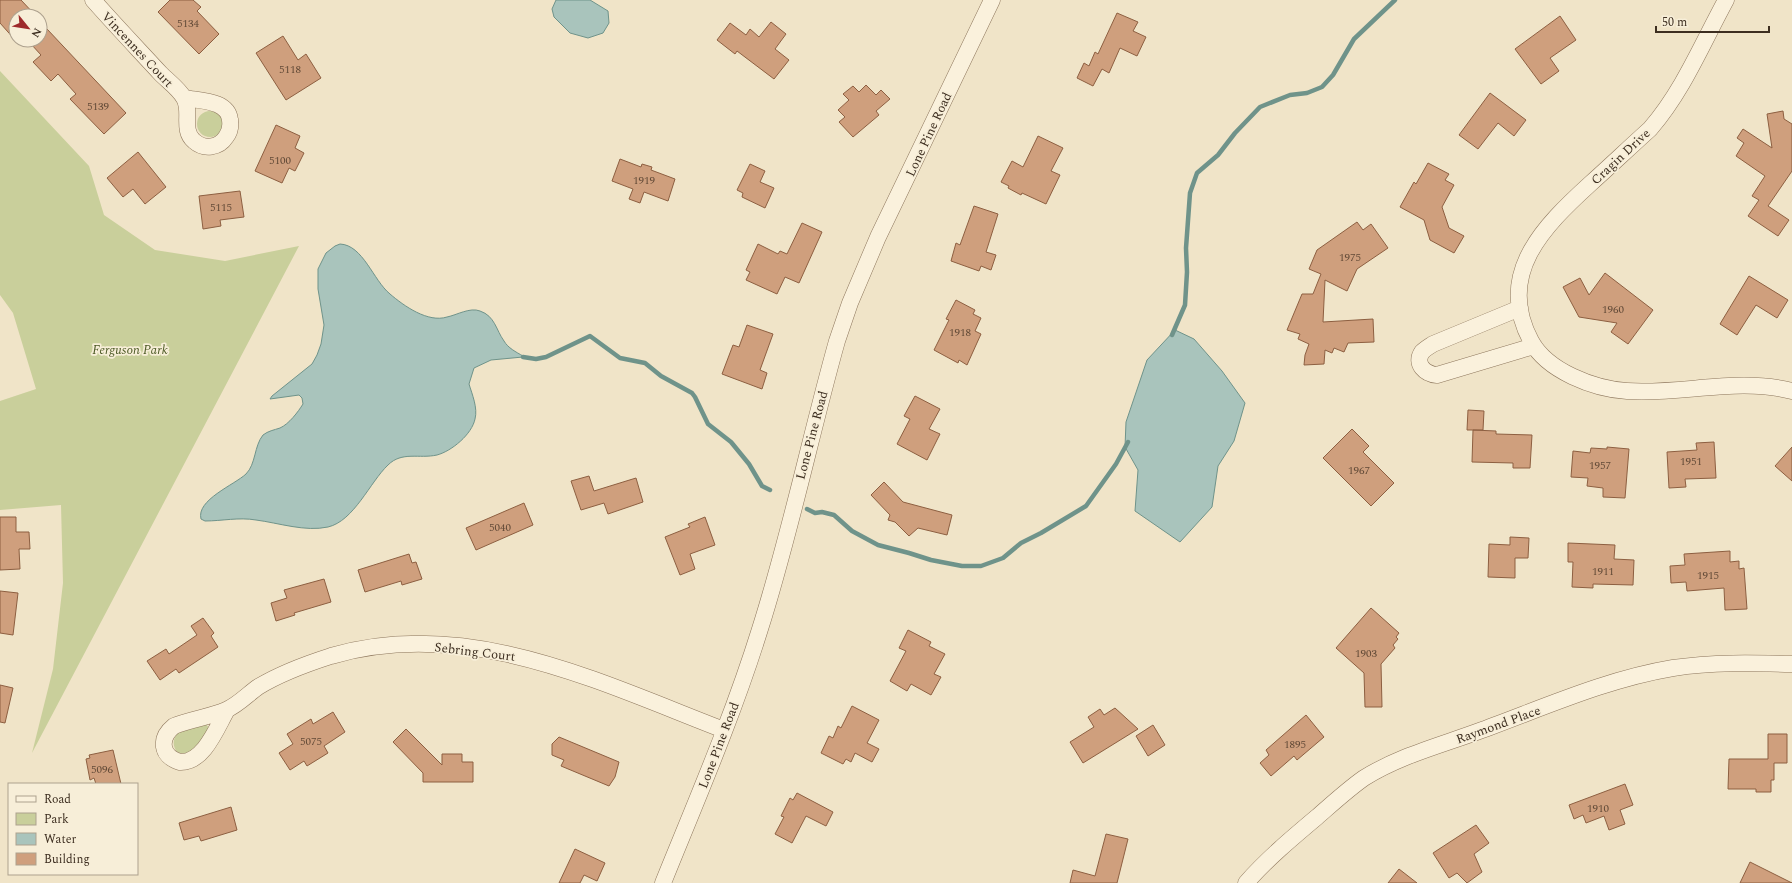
<svg xmlns="http://www.w3.org/2000/svg" width="1792" height="883" font-family="Spectral,serif">
<rect width="100%" height="100%" fill="#f0e4c8"/>
<path fill="#c9cf9b" d="M0 71 89 166 104 215 155 250 225 261 299 246 32 753 53 669 63 583 61 505 0 510V401L36 389 13 313 0 295Z
M197 124a13 13 0 1 1 26 0a13 13 0 1 1-26 0Z
M206 724 209 728C202 740 193 758 177 752 172 745 173 739 178 732Z"/>
<path fill="#a9c4bc" stroke="#6f938a" d="M556 0H590L608 11 609 23 603 33 588 38 570 33 554 17 552 9Z
M340 244C363 245 373 280 390 294 404 306 428 323 447 317 457 315 470 307 480 311 495 316 496 330 504 341 508 348 516 352 523 356V357L491 360 474 368 469 384C472 394 478 408 475 419 472 434 452 451 437 455 419 459 402 451 388 465 370 482 354 521 328 527 305 532 279 523 256 520 239 517 222 521 205 521L201 519C196 500 234 485 246 474 256 464 254 446 263 435 268 431 274 430 280 428 289 424 298 412 303 404L302 398 299 395 270 399 272 396 312 364 317 355 321 344 324 325 318 289V269L326 253 335 246Z
M1175 330 1194 339 1222 371 1245 403 1234 441 1218 466 1212 507 1180 542 1135 511 1138 470 1125 447 1126 422 1147 360Z"/>
<g fill="none" stroke-linecap="round" stroke-linejoin="round">
<path stroke="#6f938a" stroke-width="4.5" d="M1172 335 1185 305 1187 272 1186 248 1190 193 1197 173 1218 155 1235 133 1260 107 1290 95 1307 93 1322 87 1333 75 1354 39 1395 0
M523 357 536 359 546 357 590 336 620 358 645 363 661 376 692 393 695 397 708 424 731 442 749 464 762 486 770 490
M807 509 815 513 822 512 834 515 852 531 878 545 909 553 931 560 962 566H981L1003 558 1021 543 1041 533 1086 506 1116 464 1128 442"/>
</g>
<path fill="#cf9f7d" stroke="#8d5f41" d="M0 0H21L36 16H16V41L0 23Z
M170 0H193L201 7 197 11 219 34 199 54 158 12Z
M1117 13 1138 22 1133 31 1146 37 1137 56 1120 48 1109 73 1102 69 1093 86 1077 78 1084 63 1089 66 1095 52 1098 54Z
M1560 16 1576 40 1550 58 1559 71 1541 84 1515 49Z
M771 22 786 34 775 49 789 60 774 79 737 51 735 54 717 40 730 23 746 35 750 29 759 37Z
M47 29 126 113 104 134 70 99 76 94 58 74 51 81 33 62 41 55 31 44 35 40H40V35Z
M283 36 298 60 306 54 321 78 286 100 256 53Z
M866 85 876 95 881 90 890 99 876 111 879 115 853 137 839 122 845 117 838 110 849 100 843 94 853 86 859 92Z
M1490 93 1526 120 1514 136 1498 123 1478 149 1459 135Z
M1783 111 1784 119 1792 124V171L1768 206 1789 220 1778 236 1748 216 1759 200 1752 196 1765 176 1736 156 1744 143 1737 138 1743 129 1772 148 1767 114Z
M276 125 300 136 295 148 304 153 295 171 289 168 282 183 255 171Z
M1038 136 1063 148 1051 171 1060 175 1046 204 1022 193 1021 195 1008 188 1009 186 1001 182 1012 161 1023 167Z
M138 152 166 187 145 204 133 189 123 197 107 178Z
M620 159 641 167 642 164 652 167 651 170 675 179 668 201 644 192 640 203 629 199 633 189 612 181Z
M1428 163 1449 174 1445 180 1454 185 1442 207 1449 228 1464 236 1454 253 1430 240 1424 220 1400 207 1414 182 1416 184Z
M750 164 765 171 760 182 774 188 765 208 742 197 743 193 737 190Z
M240 191 244 217 220 220 221 226 203 229 199 196Z
M974 206 998 214 986 252 996 255 991 270 981 266 979 271 951 261 956 243 960 245Z
M1357 222 1363 230 1371 224 1388 248 1357 269 1347 291 1325 280 1323 322 1373 319 1374 342 1348 343 1344 352 1334 348 1332 353 1325 350 1324 364 1304 365 1305 355 1309 344 1298 339 1300 334 1287 330 1302 294H1313L1321 274 1309 269 1317 250Z
M802 223 822 232 799 283 785 277 777 294 746 280 750 272 746 270 758 244 778 254 780 251 787 254Z
M1605 273 1653 310 1628 344 1611 332 1617 323 1579 317 1563 287 1580 278 1589 295Z
M1749 276 1788 300 1777 318 1756 305 1737 335 1720 324Z
M956 300 975 310 973 314 981 318 975 331 981 334 967 365 959 360 958 363 934 350 949 320 946 319Z
M747 325 773 334 760 370 767 373 762 389 722 374 733 345 739 347Z
M915 396 940 409 929 429 940 434 927 460 897 444 910 419 904 416Z
M1468 410 1484 411 1483 430H1467Z
M1352 429 1369 446 1363 452 1394 483 1371 506 1323 458Z
M1473 430 1496 431V434L1532 435 1530 468H1513V463L1472 462Z
M1714 442 1716 478 1685 479 1686 487 1669 488 1667 452 1697 450 1696 443Z
M1607 447 1629 449 1625 498 1603 497V488L1587 486 1588 478 1571 477 1573 451 1590 453 1591 448 1607 449Z
M1792 447V481L1775 466Z
M589 476 594 491 636 478 643 502 608 514 604 503 581 510 571 481Z
M884 482 903 502 952 515 947 535 918 528 909 536 895 522 888 520 890 515 871 495Z
M524 503 533 525 476 550 466 528Z
M0 517H16V532H29L30 549H19L20 569 0 570Z
M705 517 715 545 690 554 695 569 680 575 665 537 690 527 688 524Z
M1510 537 1529 538 1528 558H1515V578L1488 577 1489 544 1510 545Z
M1568 543 1615 545 1614 559 1634 560 1633 585 1593 584V588L1572 587 1573 562H1568Z
M1730 551V562L1739 561V569L1744 568 1747 609 1725 610 1724 588 1687 591 1686 582 1671 583 1670 566 1685 565 1684 554Z
M409 554 412 563 416 562 422 579 402 585 401 581 365 592 358 570Z
M324 579 331 602 294 613 295 615 276 621 271 603 287 598 284 590Z
M0 591 18 593 13 635 0 633Z
M1371 608 1399 633 1396 637 1398 639 1393 645 1395 648 1381 664 1382 707H1365L1364 673 1336 648Z
M203 618 214 633 211 636 218 647 179 673 176 669 160 680 147 661 166 649 169 654 197 635 191 626Z
M908 630 931 642 929 646 945 654 934 674 941 677 931 695 911 684 907 691 890 681 906 651 899 648Z
M0 685 13 688 5 723 0 722Z
M852 706 879 720 867 743 879 749 872 762 855 753 851 762 846 759 843 764 821 753 829 736 833 738 838 726 841 728Z
M1115 708 1138 729 1083 763 1070 742 1094 727 1088 717 1100 709 1104 715Z
M333 712 345 732 324 746 328 753 307 766 304 761 290 770 279 753 293 744 287 734 311 719 313 724Z
M1306 715 1324 737 1297 760 1294 756 1271 776 1260 763 1269 755 1266 750Z
M1153 725 1165 745 1148 756 1136 736Z
M406 729 442 765V754H462V762H473V782H423V773L393 742Z
M1768 734H1787V763H1774V780H1771V792H1756V789H1728L1729 759H1768Z
M559 737 619 762 615 777 609 786 561 766 564 760 552 755V744Z
M113 750 121 784H96L94 778 90 780 86 759 90 758 89 755Z
M1625 784 1633 805 1620 810 1625 824 1609 830 1604 816 1586 823 1583 815 1574 819 1569 805Z
M797 793 833 812 826 826 806 816 792 843 775 834 784 817 781 816 790 798 793 800Z
M231 807 237 830 201 841 199 836 184 840 179 823Z
M1476 825 1489 843 1474 854 1482 872 1467 883 1457 873 1449 878 1433 853Z
M1106 834 1128 839 1117 883H1070L1073 870 1095 876Z
M575 849 605 863 597 881 584 875 580 883H559Z
M1750 862 1792 883H1740Z
M1399 869 1417 883H1388Z"/>
<g fill="none" stroke-linecap="round" stroke-linejoin="round">
<defs>
<path id="minor" d="M93 0C115 25 138 49 161 74 168 81 179 89 184 98 192 111 181 130 194 141 204 150 219 148 226 137 230 132 231 127 230 120 228 100 200 101 185 98
M1726 0C1702 44 1683 91 1650 129 1630 147 1610 166 1590 184 1544 226 1495 274 1531 341 1547 371 1594 389 1627 391 1681 395 1738 377 1792 391
M1520 308 1433 344C1430 346 1425 349 1422 352 1414 364 1425 374 1437 375L1534 346
M227 710C217 727 204 763 180 762 160 756 159 738 174 726 191 719 210 717 226 710 238 705 248 694 258 687 281 673 306 664 331 656 467 616 599 682 724 730
M663 883C697 799 733 716 760 629 790 535 810 437 837 341L850 303 878 237 992 0
M1246 883C1267 859 1292 838 1317 817 1332 804 1347 790 1364 778 1401 755 1442 745 1482 730 1545 707 1607 679 1673 668 1712 662 1753 663 1792 664"/>
</defs>
<use href="#minor" stroke="#8d765c" stroke-width="17"/>
<use href="#minor" stroke="#faf1dc" stroke-width="16"/>
</g>
<g text-anchor="middle" stroke-width="3.5" stroke-linejoin="round" paint-order="stroke">
<g font-size="11" fill="#624a37">
<text x="188" y="27">5134</text>
<text x="290" y="73">5118</text>
<text x="98" y="110">5139</text>
<text x="280" y="164">5100</text>
<text x="644" y="184">1919</text>
<text x="221" y="211">5115</text>
<text x="1350" y="261">1975</text>
<text x="1613" y="313">1960</text>
<text x="960" y="336">1918</text>
<text x="1691" y="465">1951</text>
<text x="1600" y="469">1957</text>
<text x="1359" y="474">1967</text>
<text x="500" y="531">5040</text>
<text x="1603" y="575">1911</text>
<text x="1708" y="579">1915</text>
<text x="1366" y="657">1903</text>
<text x="311" y="745">5075</text>
<text x="1295" y="748">1895</text>
<text x="102" y="773">5096</text>
<text x="1598" y="812">1910</text>
</g>
<g font-size="13" fill="#3d2e20" stroke="#f7eed8">
<text transform="translate(138 49) rotate(47)" y="5">Vincennes Court</text>
<text transform="translate(928 134) rotate(-65)" y="5">Lone Pine Road</text>
<text transform="translate(1620 156) rotate(-43)" y="5">Cragin Drive</text>
<text transform="translate(811 435) rotate(-75)" y="5">Lone Pine Road</text>
<text transform="translate(475 651) rotate(7)" y="5">Sebring Court</text>
<text transform="translate(1498 724) rotate(-20)" y="5">Raymond Place</text>
<text transform="translate(718 745) rotate(-69)" y="5">Lone Pine Road</text>
</g>
<g font-size="13" font-style="italic" fill="#4d5a26" stroke="#f7eed8">
<text x="130" y="354">Ferguson Park</text>
</g>
</g>
<rect x="8" y="783" width="130" height="92" fill="#f7eed8" stroke="#ada18e"/>
<rect x="16" y="796" width="20" height="6" fill="#faf1dc" stroke="#ada18e"/>
<text x="44" y="803" font-size="12" fill="#3d2e20">Road</text>
<rect x="16" y="813" width="20" height="12" fill="#c9cf9b" stroke="#ada18e"/>
<text x="44" y="823" font-size="12" fill="#3d2e20">Park</text>
<rect x="16" y="833" width="20" height="12" fill="#a9c4bc" stroke="#ada18e"/>
<text x="44" y="843" font-size="12" fill="#3d2e20">Water</text>
<rect x="16" y="853" width="20" height="12" fill="#cf9f7d" stroke="#ada18e"/>
<text x="44" y="863" font-size="12" fill="#3d2e20">Building</text>
<g transform="translate(28 28) rotate(120)"><circle r="19" fill="#f7eed8" stroke="#ada18e"/>
<path d="M0-3L7 15L0 10L-7 15Z" fill="#9e2a2b"/>
<text y="-6" font-size="11" font-weight="bold" text-anchor="middle" fill="#3d2e20">N</text>
</g>
<path d="M1656 26v6h113v-6" fill="none" stroke="#3d2e20" stroke-width="2"/>
<text x="1662" y="26" font-size="12" fill="#3d2e20" stroke="#f7eed8" stroke-width="3" paint-order="stroke">50 m</text>
</svg>
